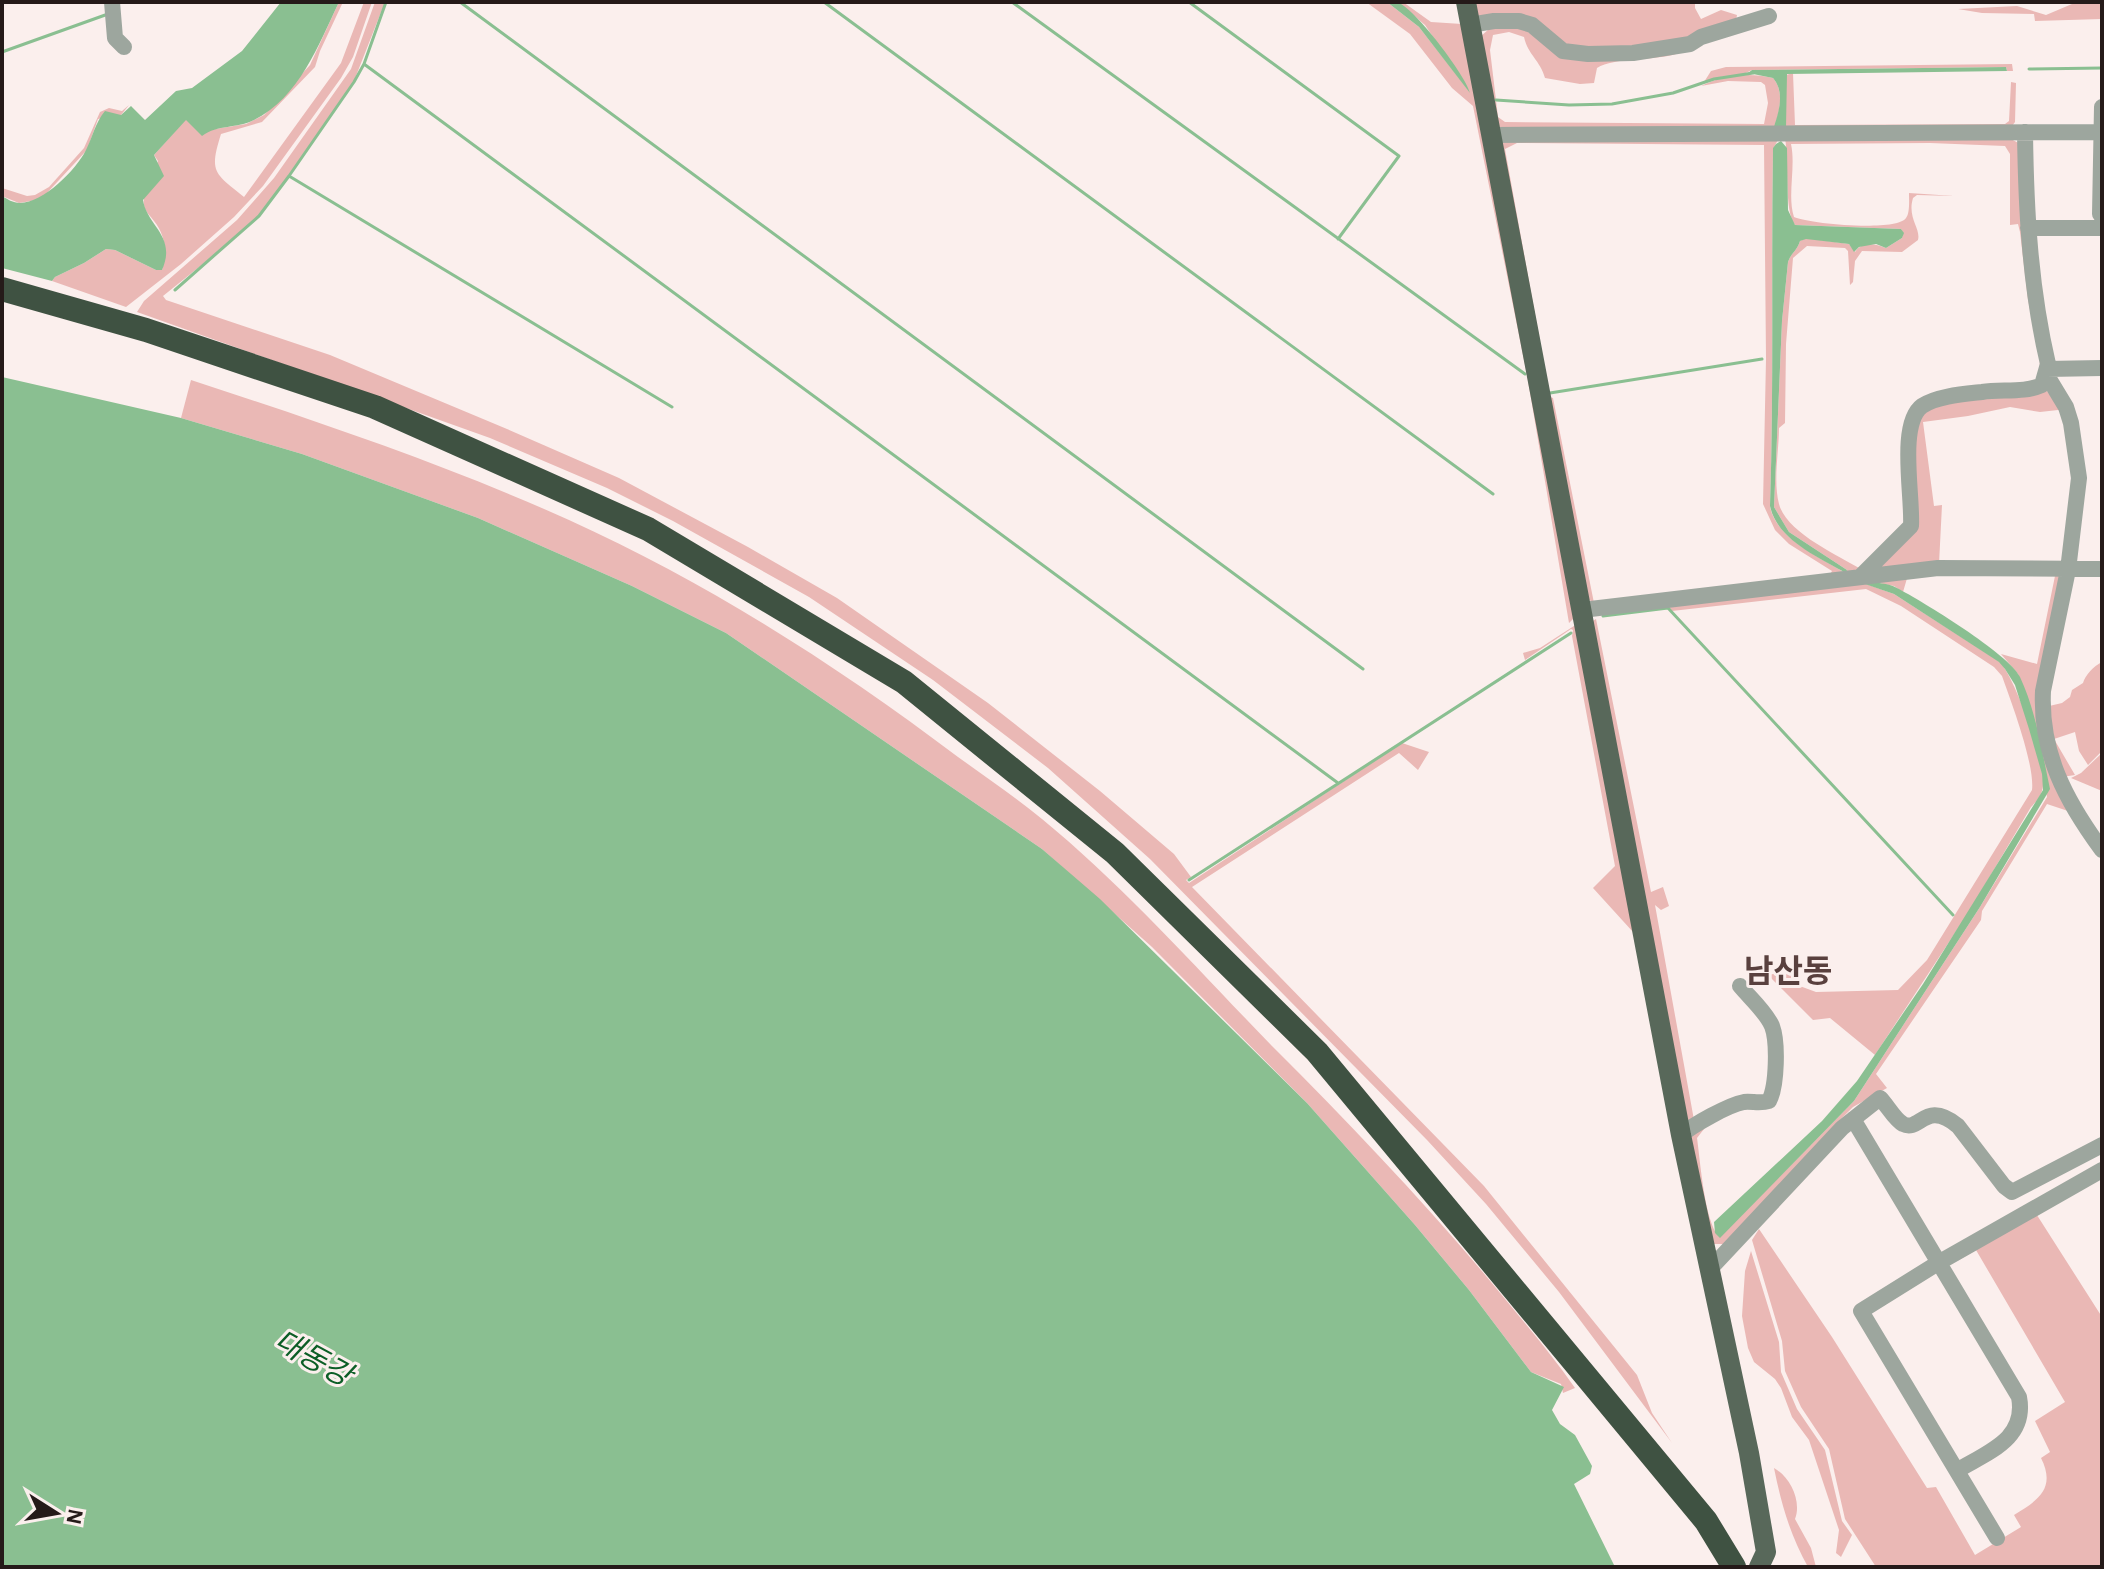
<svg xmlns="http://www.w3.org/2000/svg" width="2104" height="1569" font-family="'Alegreya Sans','Noto Sans KR',sans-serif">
<rect width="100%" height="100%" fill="#fbefed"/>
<path fill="#eab8b5" d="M339 2H343L320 51 315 67 262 122 221 134C209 172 214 173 244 197L341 63 364 2H372L353 57 341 78 263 186 234 217 181 264 126 307 52 281 55 277 84 263 106 249 115 250 156 270H162C167 253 166 236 154 221 150 215 145 212 144 205 142 192 153 173 158 161L154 155 186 119 209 130 246 124 264 115 310 65Z
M375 2H385L354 81 289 176 258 216 229 243 163 296 166 300 330 355 507 429 619 478 748 547 837 598 988 703 1100 791 1174 854 1191 877 1186 880 1189 883 1402 743 1429 752 1418 770 1399 753 1192 887 1484 1186 1637 1375 1652 1413 1672 1443 1559 1292 1486 1204 1427 1140 1150 859 1048 768 933 680 809 597 673 521 607 488 490 438 137 312 144 301 237 220 274 178 351 69Z
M1366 2H1387L1419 27 1470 92 1425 25 1398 2H1403L1431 22 1462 24 1575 617 1569 623 1527 375 1473 106 1452 88 1410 34Z
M1473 2H1695V8L1701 19 1721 10 1737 15 1735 26 1665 44 1574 49 1536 25 1477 20Z
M2069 2H2102V19L2035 21 2034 14 1982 13 1958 9 2017 6 2046 15 2072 4Z
M1512 26 1527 31 1545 44 1676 54C1652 61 1615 57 1597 68L1594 83 1580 84 1545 78C1540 60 1528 55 1524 37L1509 32 1493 35 1490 50 1498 117 1505 122 1764 124 1768 103 1765 85 1761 82 1728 81 1701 86C1723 75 1749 72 1773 78 1785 92 1779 111 1775 127L1502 128 1498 126 1480 37 1489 29Z
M2012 64 2013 71H2007L2006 67 1752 70C1739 78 1720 74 1704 82L1711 71 1726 67Z
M1793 73 1795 125 2005 124 2009 121 2011 82 2016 83 2015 122 2012 126 1786 127V75Z
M129 105 121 115 98 119 87 150 46 194 37 200 19 203 2 196V188L27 196 35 195 49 187 84 148 100 112 109 108 122 111Z
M1517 138H1779L1773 149C1771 268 1774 387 1770 507 1777 539 1820 557 1845 573L1847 570 1789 532 1774 507 1782 321 1788 262C1791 253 1797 251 1800 241L1806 238 1849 244 1855 252C1862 241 1875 244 1886 248L1902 238 1903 233 1901 229 1795 225C1784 212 1789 160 1785 138L2011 139 2022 145 2023 236 2044 360V373L2039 382 2040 359 2028 300 2020 232 2018 224 2010 225V154L2005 146 1930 143 1791 144C1796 167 1787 196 1794 217 1809 224 1897 232 1906 218 1910 213 1909 200 1909 193L1954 196 1917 195 1913 198C1907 218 1921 228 1918 240L1902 252 1862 251 1855 261 1853 282 1850 285 1848 251 1845 248 1807 246 1793 258 1786 344 1785 423 1779 428C1779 451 1773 481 1779 504 1786 532 1837 555 1861 569L1855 576 1828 578 1832 571 1789 544 1775 530 1763 504 1766 359 1764 145 1517 143 1505 149 1550 397 1553 398 1594 603 1585 597 1499 147 1502 141Z
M191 380C319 422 447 465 569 520 708 583 836 665 958 757 986 777 1015 797 1042 819 1126 888 1198 970 1273 1047 1356 1130 1436 1214 1510 1305 1532 1332 1555 1359 1575 1388L1563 1393 1561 1384 1531 1372 1469 1290 1415 1225 1307 1103 1152 947 1042 849 726 633 632 586 478 518 302 454 181 418Z
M2044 388 2066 413 2058 410 2040 412 2010 407 1968 416 1923 422 1934 506 1942 505 1939 564 1877 569 1910 532 1911 437 1922 412 1946 403Z
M1908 575 1903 592 1894 586 1867 581 1866 584 1894 594 2000 662C2016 680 2045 762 2043 786 2042 795 2037 801 2031 807L1970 910 1875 1055 1830 1018 1813 1020 1768 975 1789 971 1797 985 1816 992 1898 990 1927 960 2032 790C2035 765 2011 701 2002 676L1994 667 1901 606 1866 589 1672 611 1668 607Z
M2055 576H2060L2042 678 2068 811 2047 804 1982 911 1981 920 1876 1074 1887 1088 1853 1107 1832 1128 1727 1244H1712L1688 1139 1703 1125 1704 1129 1697 1138C1700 1159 1705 1226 1720 1237L1854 1101 1980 907 2047 797 2035 723 2018 674 2001 654 2037 664Z
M1596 619 1651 892 1663 887 1669 906 1661 910 1655 905 1694 1120 1688 1122 1591 622Z
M1577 624 1633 932 1593 888 1615 866 1572 636 1573 630 1571 629 1525 660 1523 653 1540 648Z
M2102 662V751L2088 765 2079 751 2075 732 2054 739 2075 775 2062 777 2045 707 2062 703 2070 697 2072 690 2083 683C2085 675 2094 666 2102 662Z
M2102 753V791L2071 778 2081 773Z
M2035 1212 2102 1317V1567H1876L1845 1519 1829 1449 1801 1407 1785 1371 1782 1341 1752 1240 1759 1229 1832 1337 1927 1488 1936 1487 1975 1555 2021 1527 2014 1515C2039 1500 2056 1488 2041 1458L2050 1452 2035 1421 2065 1402 1976 1250 1957 1261 1953 1256Z
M1751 1251 1779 1342 1781 1372 1797 1409 1825 1450 1842 1521 1852 1535 1841 1557 1836 1553 1839 1530 1809 1440 1792 1417 1781 1388 1775 1379 1754 1362 1748 1348 1742 1316 1745 1271Z
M1774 1468C1790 1477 1802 1501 1795 1519L1811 1548 1816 1567H1808C1790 1535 1781 1503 1774 1468Z"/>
<path fill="#8abf91" d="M281 2H339C319 44 299 98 254 120 237 129 218 124 202 136L186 120 154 155 164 176 143 200C147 226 177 236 162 270H156L115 250 106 249 84 263 55 277 52 281 2 268V196C7 199 13 203 20 203 43 203 76 170 86 150 93 136 95 123 105 111L121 115 131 106 145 120 176 91 192 88 242 51Z
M1387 2C1390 2 1396 2 1399 3 1416 10 1466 76 1470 93L1419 27Z
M2006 67 2007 71 1787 74 1786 127H1774C1779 111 1785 92 1773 78L1748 73 1752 70Z
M1781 141 1787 148 1788 210 1795 225 1901 229 1904 233 1902 238 1886 248 1876 244 1859 247 1854 252 1849 244 1806 239 1800 241C1797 251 1791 253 1788 262L1782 321 1774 507 1789 532 1847 570 1846 573C1820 558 1777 540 1770 506 1774 387 1771 268 1773 148L1776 144Z
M2 377 181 418 302 454 478 518 632 586 726 633 1042 849 1100 899 1307 1103 1415 1225 1469 1290 1531 1372 1564 1387 1552 1410 1560 1424 1575 1435 1592 1466 1590 1474 1574 1484 1615 1567H2Z
M1867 581C1876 583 1888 583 1897 588 1922 601 2009 654 2020 677 2036 711 2042 752 2050 789L1980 907 1854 1101 1720 1238 1715 1233 1714 1222 1822 1121 1857 1081 1923 984 2043 790 2042 774 2029 729 2015 685 2005 669 1999 662 1894 594 1865 584Z"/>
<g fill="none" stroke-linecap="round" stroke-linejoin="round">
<path stroke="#8abf91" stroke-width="3" d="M460 2 1363 669
M824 2 1493 494
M1012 2 1525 374
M1189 2 1399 156 1338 239
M2 52 108 14
M364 64 1338 783
M2029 69 2102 68
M1496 100 1569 105 1612 104 1673 93 1714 79 1753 73
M289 176 672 407
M175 290 259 216 289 176 354 82 364 64 386 2
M1550 393 1762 359
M1603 616 1668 608 1953 915
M1189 880 1571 633"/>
<path stroke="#9da69e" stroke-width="16" d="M112 2 115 38 124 47
M1470 25 1494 21H1519L1532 25 1563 51 1588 54 1633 53 1690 44 1701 37 1769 16
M2102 107 2100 214 2102 216
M1492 135 2102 132
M2028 228H2102
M2047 369 2102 368
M2046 374 2066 407 2071 423 2079 478 2068 570 2043 691C2040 753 2066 801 2102 850
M1860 577 1911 526C1913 497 1898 424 1922 406 1937 396 1964 394 1982 392 2002 389 2024 393 2042 385L2048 364C2030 287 2026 211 2025 132
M1582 610 1938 568 2102 569
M1853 1119 2019 1397C2027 1439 1988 1452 1958 1470
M1681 1135C1693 1125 1728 1105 1744 1102 1752 1101 1760 1104 1769 1101 1777 1086 1778 1042 1772 1026 1766 1012 1750 998 1740 986
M1710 1269 1842 1128 1880 1098C1887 1105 1895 1120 1903 1124 1920 1133 1925 1099 1958 1126L2004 1186 2012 1192 2102 1145
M1997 1538 1861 1311 1938 1263 2102 1170"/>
<path stroke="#58685a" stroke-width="20" d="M1466 2 1681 1135 1749 1453 1766 1552 1759 1567"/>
<path stroke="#3f5242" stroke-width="24" d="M2 289 146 330 375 407 648 529 904 682 1115 853 1317 1052 1706 1521 1734 1567"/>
</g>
<g text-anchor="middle" stroke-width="6" stroke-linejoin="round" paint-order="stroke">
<g font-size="30" font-style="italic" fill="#0c5e26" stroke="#fbefed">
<text transform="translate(313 1358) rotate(29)" y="10">대동강</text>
</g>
<g font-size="32" font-weight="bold" fill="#59403e" stroke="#fbefed">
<text x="1788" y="982">남산동</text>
</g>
</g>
<rect width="2104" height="1569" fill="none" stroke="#251a19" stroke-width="8"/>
<g transform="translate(56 1513) rotate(101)" stroke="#fbefed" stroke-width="6" paint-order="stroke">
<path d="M0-6L14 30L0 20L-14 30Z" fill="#251a19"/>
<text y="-12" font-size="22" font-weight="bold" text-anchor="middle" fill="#251a19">N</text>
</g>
</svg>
